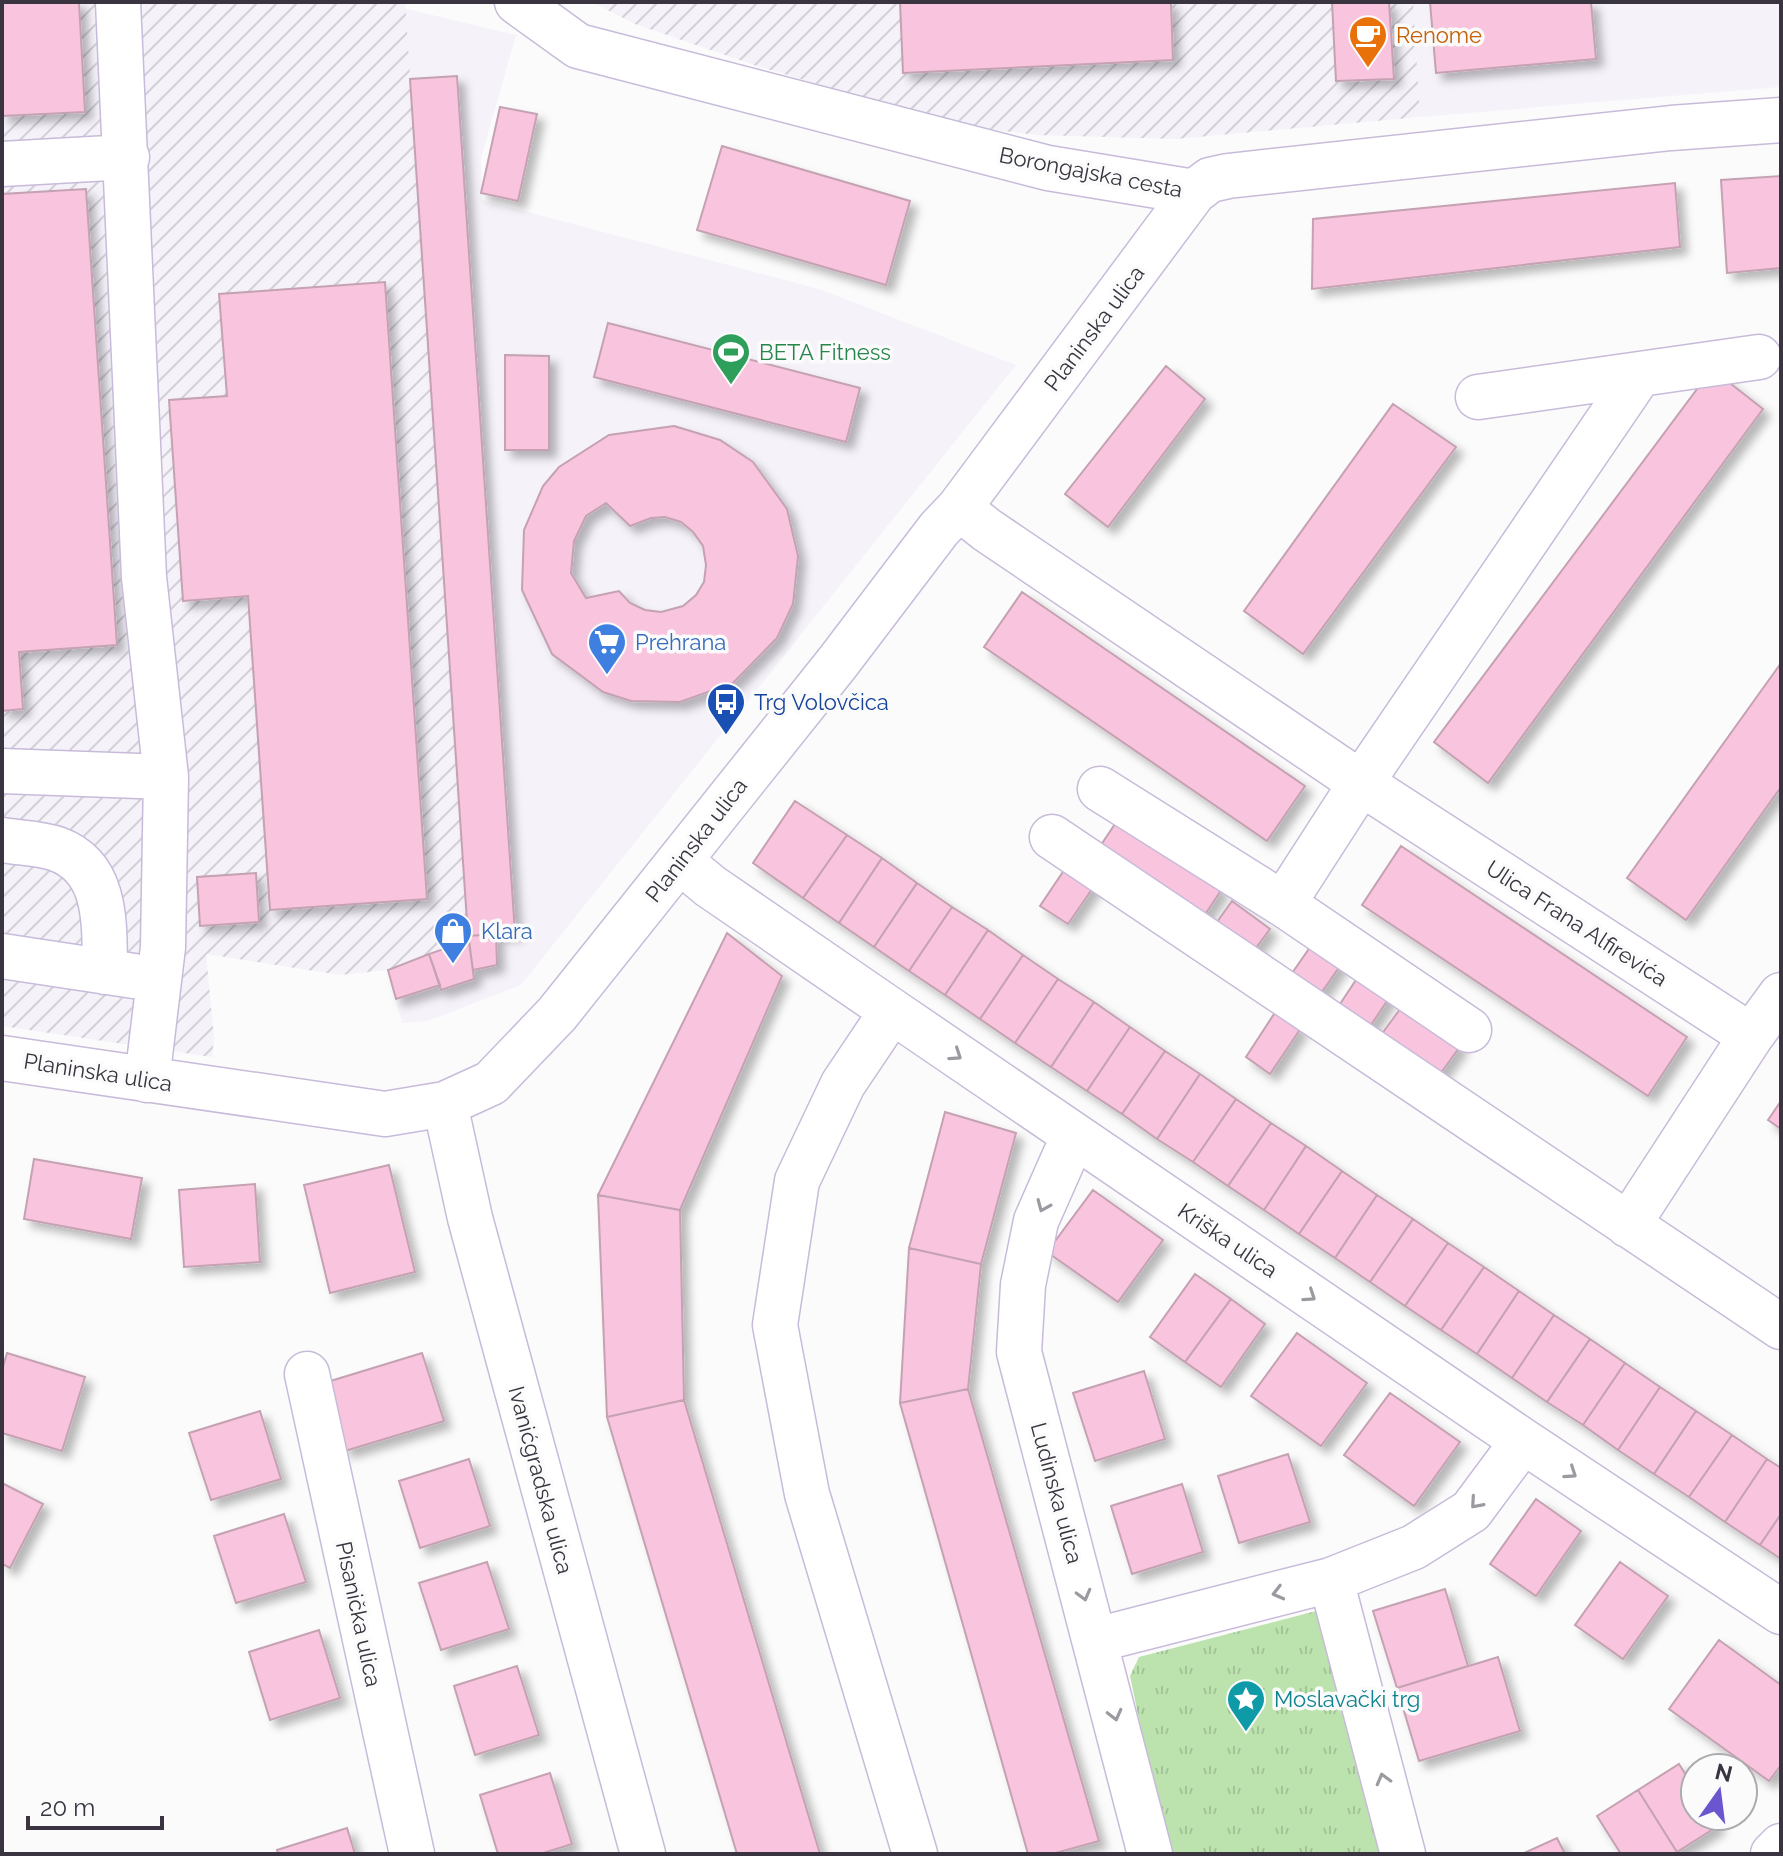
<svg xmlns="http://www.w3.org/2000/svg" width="1783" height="1856" font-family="Raleway,sans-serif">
<defs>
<pattern id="industrial-furrows" width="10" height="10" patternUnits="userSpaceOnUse" patternTransform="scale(2)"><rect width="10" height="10" fill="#f5f2fa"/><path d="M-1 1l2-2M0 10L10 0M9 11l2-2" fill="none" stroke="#d3d0d7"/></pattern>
<pattern id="park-tufts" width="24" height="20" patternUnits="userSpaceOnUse" patternTransform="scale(2)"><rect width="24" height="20" fill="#bce3ae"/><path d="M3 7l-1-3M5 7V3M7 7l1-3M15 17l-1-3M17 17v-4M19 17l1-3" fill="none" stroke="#a2c397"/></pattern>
<filter id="shadow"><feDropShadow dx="7" dy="7" stdDeviation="4" flood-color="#0004"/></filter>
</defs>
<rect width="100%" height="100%" fill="#fbfbfb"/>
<path fill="#f5f2fa" d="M1413 2H1781V87L1420 117Z
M386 4 516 35 481 158 482 200 819 289 1016 365 521 985 428 1021 402 1023 388 970 469 940Z"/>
<path fill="url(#industrial-furrows)" d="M2 2H405L469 940 388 970 340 975 206 954 214 1038 212 1057 2 1026Z
M592 2H1413L1420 117 1175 139 1036 135 956 125 757 66 635 24Z"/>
<path fill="url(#park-tufts)" d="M1320 1610 1391 1854H1167L1130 1676 1139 1657Z"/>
<path fill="#f9c4de" stroke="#c4a2b2" stroke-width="2" fill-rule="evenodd" filter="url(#shadow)" d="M2 2H79L85 112 2 116Z
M900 2H1171L1173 60 903 73Z
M1332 2H1389L1394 79 1336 81Z
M1430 2H1591L1596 59 1436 73Z
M457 76 515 933 468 936 410 79Z
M500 107 537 114 518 201 481 193Z
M722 146 910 201 886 285 697 230Z
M1781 176V268L1727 273 1721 180Z
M1675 183 1680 247 1312 289 1313 219Z
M86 189 117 645 19 652 23 709 2 711V194Z
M385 282 427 899 270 910 248 596 183 601 169 400 227 396 219 294Z
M608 323 860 388 846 442 594 377Z
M505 355 549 356V450H505Z
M1166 366 1205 399 1108 527 1065 494Z
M1712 369 1763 409 1488 783 1434 742Z
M1393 404 1456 447 1303 654 1244 611Z
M674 426 720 440 753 462 787 509 798 556 793 604 777 638 733 683 680 702 631 701 603 692 552 654 522 590 524 530 543 486 559 467 609 435ZM606 503 630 526 651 518 665 517 681 522 693 532 703 546 706 565 704 582 696 595 683 606 661 612 645 610 630 603 619 591 586 598 571 573 574 541 586 516Z
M1022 592 1305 786 1267 841 984 647Z
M1781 663V787L1686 920 1627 878Z
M795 801 847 835 803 898 753 863Z
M1119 818 1222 889 1200 922 1097 851Z
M847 835 882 858 839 923 803 898Z
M1401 846 1687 1037 1648 1096 1362 905Z
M882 858 917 883 874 947 839 923Z
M1071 860 1099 879 1068 924 1040 906Z
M256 873 259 922 200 926 197 877Z
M917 883 952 907 909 971 874 947Z
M1232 901 1270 929 1250 956 1212 929Z
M952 907 988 930 945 995 909 971Z
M988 930 1023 955 980 1019 945 995Z
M727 933 782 976 680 1210 598 1195Z
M496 934 497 965 473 970 468 936Z
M469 940 474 979 441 990 429 954Z
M1313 943 1342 963 1317 999 1288 979Z
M429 954 440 985 396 999 388 970Z
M1023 955 1058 979 1015 1043 980 1019Z
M1360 974 1391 995 1367 1031 1336 1010Z
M1058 979 1094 1002 1051 1067 1015 1043Z
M1094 1002 1130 1027 1087 1091 1051 1067Z
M1403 1005 1461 1045 1438 1077 1381 1035Z
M1276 1011 1301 1028 1270 1074 1246 1057Z
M1130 1027 1165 1051 1122 1114 1087 1091Z
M1165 1051 1200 1074 1157 1139 1122 1114Z
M1200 1074 1236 1099 1193 1162 1157 1139Z
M1236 1099 1271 1123 1228 1186 1193 1162Z
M1781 1101V1129L1768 1120Z
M945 1112 1016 1133 981 1264 909 1248Z
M1271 1123 1306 1146 1264 1210 1228 1186Z
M1306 1146 1342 1171 1299 1234 1264 1210Z
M34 1159 142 1178 131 1239 24 1219Z
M389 1165 415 1272 330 1293 304 1185Z
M1342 1171 1377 1195 1335 1258 1299 1234Z
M255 1184 260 1262 184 1267 179 1190Z
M1093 1190 1163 1240 1118 1302 1047 1252Z
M598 1195 680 1210 684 1400 607 1417Z
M1377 1195 1413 1219 1370 1282 1335 1258Z
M1413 1219 1448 1243 1405 1306 1370 1282Z
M1448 1243 1484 1267 1441 1330 1405 1306Z
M909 1248 981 1264 968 1389 900 1403Z
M1484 1267 1519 1291 1477 1354 1441 1330Z
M1195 1274 1231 1299 1185 1362 1150 1337Z
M1519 1291 1554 1315 1512 1378 1477 1354Z
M1231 1299 1265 1324 1221 1387 1185 1362Z
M1554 1315 1590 1339 1547 1402 1512 1378Z
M1297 1333 1367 1383 1321 1446 1251 1396Z
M1590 1339 1625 1363 1583 1425 1547 1402Z
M7 1353 85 1377 62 1451 2 1433V1370Z
M422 1353 444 1421 345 1451 324 1383Z
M1625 1363 1660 1387 1618 1450 1583 1425Z
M1144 1371 1165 1439 1095 1461 1073 1393Z
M1660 1387 1696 1411 1654 1474 1618 1450Z
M968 1389 1099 1841 1052 1854H1028L900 1403Z
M1390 1393 1460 1442 1414 1506 1344 1455Z
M684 1400 820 1854H737L607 1417Z
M260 1411 281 1479 211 1500 189 1433Z
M1696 1411 1732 1435 1689 1497 1654 1474Z
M1732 1435 1767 1459 1725 1522 1689 1497Z
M1288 1454 1310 1522 1239 1543 1218 1476Z
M469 1459 490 1526 420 1548 399 1481Z
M1767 1459 1781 1468V1514L1760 1545 1725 1522Z
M2 1483 43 1504 10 1568 2 1564Z
M1182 1484 1203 1552 1132 1574 1111 1506Z
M1536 1499 1581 1531 1536 1596 1490 1564Z
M284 1514 306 1582 236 1603 214 1536Z
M1781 1514V1559L1760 1545Z
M487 1562 509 1629 441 1650 419 1583Z
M1620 1562 1668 1596 1623 1659 1575 1625Z
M1445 1589 1468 1666 1397 1688 1373 1611Z
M319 1630 340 1698 270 1720 249 1652Z
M1719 1640 1781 1685V1765L1769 1781 1669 1709Z
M1498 1657 1520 1731 1419 1761 1397 1688Z
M517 1666 539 1735 475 1755 454 1686Z
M1679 1764 1695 1789V1816H1712L1718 1826 1677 1852 1638 1790Z
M550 1773 572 1844 540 1854H498L480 1795Z
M1638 1790 1677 1852 1675 1854H1621L1597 1816Z
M347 1828 355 1854H278L277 1850Z
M1557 1838 1565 1854H1522Z"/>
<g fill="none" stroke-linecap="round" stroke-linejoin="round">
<defs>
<path id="minor" d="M118 2 144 577 166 777 163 947 147 1080
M517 2 578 46 1048 168 1194 192
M2 164 127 157
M1478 397 1759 357
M959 508 987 530 1361 783 1751 1036 1781 995
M2 771 166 777
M1100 789 1283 904 1469 1030
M1052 837 1781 1327
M2 840C20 843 40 843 57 849 109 868 104 926 105 972
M680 861 710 886 892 1011 1523 1441 1781 1612
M1283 904 1361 783 1639 375
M2 956 134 976
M892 1011 843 1084 797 1181 775 1325 807 1494 915 1854
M2 1058 385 1114 445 1104 491 1083 557 1014 838 662 939 529 959 508 1194 192 1210 180 1228 176 1671 128 1781 120
M445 1104 470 1218 643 1854
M1074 1135 1036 1221 1023 1285 1019 1352 1150 1854
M1628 1225 1751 1036
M307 1374 412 1854
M1331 1580 1414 1547 1471 1511 1523 1441
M1096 1640 1331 1580 1403 1854
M1773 1854 1781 1846"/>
</defs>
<use href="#minor" stroke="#c8bbda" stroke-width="47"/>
<use href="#minor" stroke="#fff" stroke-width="44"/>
</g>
<defs><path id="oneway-chevron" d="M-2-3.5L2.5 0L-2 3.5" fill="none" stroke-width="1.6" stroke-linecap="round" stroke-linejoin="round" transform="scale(2)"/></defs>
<g stroke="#9c9aa0">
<use href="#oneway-chevron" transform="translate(956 1055) rotate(34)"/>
<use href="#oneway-chevron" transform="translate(1043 1206) rotate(113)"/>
<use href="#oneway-chevron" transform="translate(1310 1296) rotate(34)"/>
<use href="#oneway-chevron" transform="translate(1571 1473) rotate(34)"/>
<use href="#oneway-chevron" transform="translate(1476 1503) rotate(131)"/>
<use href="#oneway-chevron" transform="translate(1278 1593) rotate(166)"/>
<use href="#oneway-chevron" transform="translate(1084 1595) rotate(75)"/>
<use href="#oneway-chevron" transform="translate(1115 1715) rotate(76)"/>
<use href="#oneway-chevron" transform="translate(1383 1779) rotate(-105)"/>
</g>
<defs>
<symbol id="cafe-pin" viewBox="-11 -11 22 30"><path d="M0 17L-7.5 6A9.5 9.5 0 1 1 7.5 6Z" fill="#e8710a" stroke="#fbfbfb"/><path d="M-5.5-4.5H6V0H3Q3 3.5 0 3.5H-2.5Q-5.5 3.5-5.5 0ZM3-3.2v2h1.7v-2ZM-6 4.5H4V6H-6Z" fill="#fff"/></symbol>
<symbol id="stadium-pin" viewBox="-11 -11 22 30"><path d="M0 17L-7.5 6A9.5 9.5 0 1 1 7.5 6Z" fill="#2e9e5b" stroke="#fbfbfb"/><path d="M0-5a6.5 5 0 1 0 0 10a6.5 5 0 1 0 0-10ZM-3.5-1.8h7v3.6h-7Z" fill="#fff"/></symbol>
<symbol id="supermarket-pin" viewBox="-11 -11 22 30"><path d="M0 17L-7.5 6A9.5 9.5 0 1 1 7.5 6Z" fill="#3f7fe0" stroke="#fbfbfb"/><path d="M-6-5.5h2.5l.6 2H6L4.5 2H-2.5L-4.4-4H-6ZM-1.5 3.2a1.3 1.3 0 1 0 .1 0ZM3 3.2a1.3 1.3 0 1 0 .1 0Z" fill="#fff"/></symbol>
<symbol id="bus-pin" viewBox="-11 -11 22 30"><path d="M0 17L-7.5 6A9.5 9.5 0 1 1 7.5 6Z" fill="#1a4fb4" stroke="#fbfbfb"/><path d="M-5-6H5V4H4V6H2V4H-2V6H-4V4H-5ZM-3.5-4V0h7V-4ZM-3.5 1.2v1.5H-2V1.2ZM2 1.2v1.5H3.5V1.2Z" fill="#fff"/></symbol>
<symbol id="shop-pin" viewBox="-11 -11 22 30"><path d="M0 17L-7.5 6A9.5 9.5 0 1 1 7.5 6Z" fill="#3f7fe0" stroke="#fbfbfb"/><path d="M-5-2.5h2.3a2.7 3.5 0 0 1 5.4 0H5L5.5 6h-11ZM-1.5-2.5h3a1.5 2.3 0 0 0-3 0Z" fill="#fff"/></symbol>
<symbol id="sight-pin" viewBox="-11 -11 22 30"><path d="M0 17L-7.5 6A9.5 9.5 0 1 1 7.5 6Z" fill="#0f9aa8" stroke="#fbfbfb"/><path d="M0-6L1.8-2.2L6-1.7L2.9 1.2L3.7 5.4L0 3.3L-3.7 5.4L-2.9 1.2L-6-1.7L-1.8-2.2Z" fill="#fff"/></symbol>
</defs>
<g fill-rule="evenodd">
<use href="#cafe-pin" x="1346" y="13" width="44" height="60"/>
<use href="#stadium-pin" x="709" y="330" width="44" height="60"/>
<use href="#supermarket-pin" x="585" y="620" width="44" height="60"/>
<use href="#bus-pin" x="704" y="680" width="44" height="60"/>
<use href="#shop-pin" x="431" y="909" width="44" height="60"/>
<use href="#sight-pin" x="1224" y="1677" width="44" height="60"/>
</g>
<g text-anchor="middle" stroke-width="7" stroke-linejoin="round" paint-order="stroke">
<g font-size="22" fill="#c56008" stroke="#fbfbfb" text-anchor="start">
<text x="1396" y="43">Renome</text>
</g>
<g font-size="22" fill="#393440" stroke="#fbfbfb">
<text transform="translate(1091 172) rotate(11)" y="8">Borongajska cesta</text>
<text transform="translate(1094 328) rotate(-53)" y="8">Planinska ulica</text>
<text transform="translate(696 840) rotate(-52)" y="8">Planinska ulica</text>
<text transform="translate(1577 923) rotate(33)" y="8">Ulica Frana Alfirevića</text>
<text transform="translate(98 1072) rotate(9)" y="8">Planinska ulica</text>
<text transform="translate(1228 1240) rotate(34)" y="8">Kriška ulica</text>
<text transform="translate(541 1480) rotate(75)" y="8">Ivanićgradska ulica</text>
<text transform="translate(1057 1493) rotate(75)" y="8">Ludinska ulica</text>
<text transform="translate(359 1614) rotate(78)" y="8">Pisanička ulica</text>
</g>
<g font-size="22" fill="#27864d" stroke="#fbfbfb" text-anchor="start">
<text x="759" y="360">BETA Fitness</text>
</g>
<g font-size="22" fill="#366cbe" stroke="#fbfbfb" text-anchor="start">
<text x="635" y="650">Prehrana</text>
<text x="481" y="939">Klara</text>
</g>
<g font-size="22" fill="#164399" stroke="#fbfbfb" text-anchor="start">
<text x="754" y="710">Trg Volovčica</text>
</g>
<g font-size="22" fill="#0d838f" stroke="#fbfbfb" text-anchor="start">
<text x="1274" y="1707">Moslavački trg</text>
</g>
</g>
<rect width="1783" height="1856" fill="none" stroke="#393440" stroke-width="8"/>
<g transform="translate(1719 1792) rotate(14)"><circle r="38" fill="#fbfbfb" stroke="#adabb0" stroke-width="2"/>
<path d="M0-6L14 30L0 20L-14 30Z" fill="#6c56d0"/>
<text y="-12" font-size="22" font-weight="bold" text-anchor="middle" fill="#393440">N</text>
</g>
<path d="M28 1816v12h134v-12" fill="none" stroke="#393440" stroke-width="4"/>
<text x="40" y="1816" font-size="24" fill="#393440" stroke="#fbfbfb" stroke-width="6" paint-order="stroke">20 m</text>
</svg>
